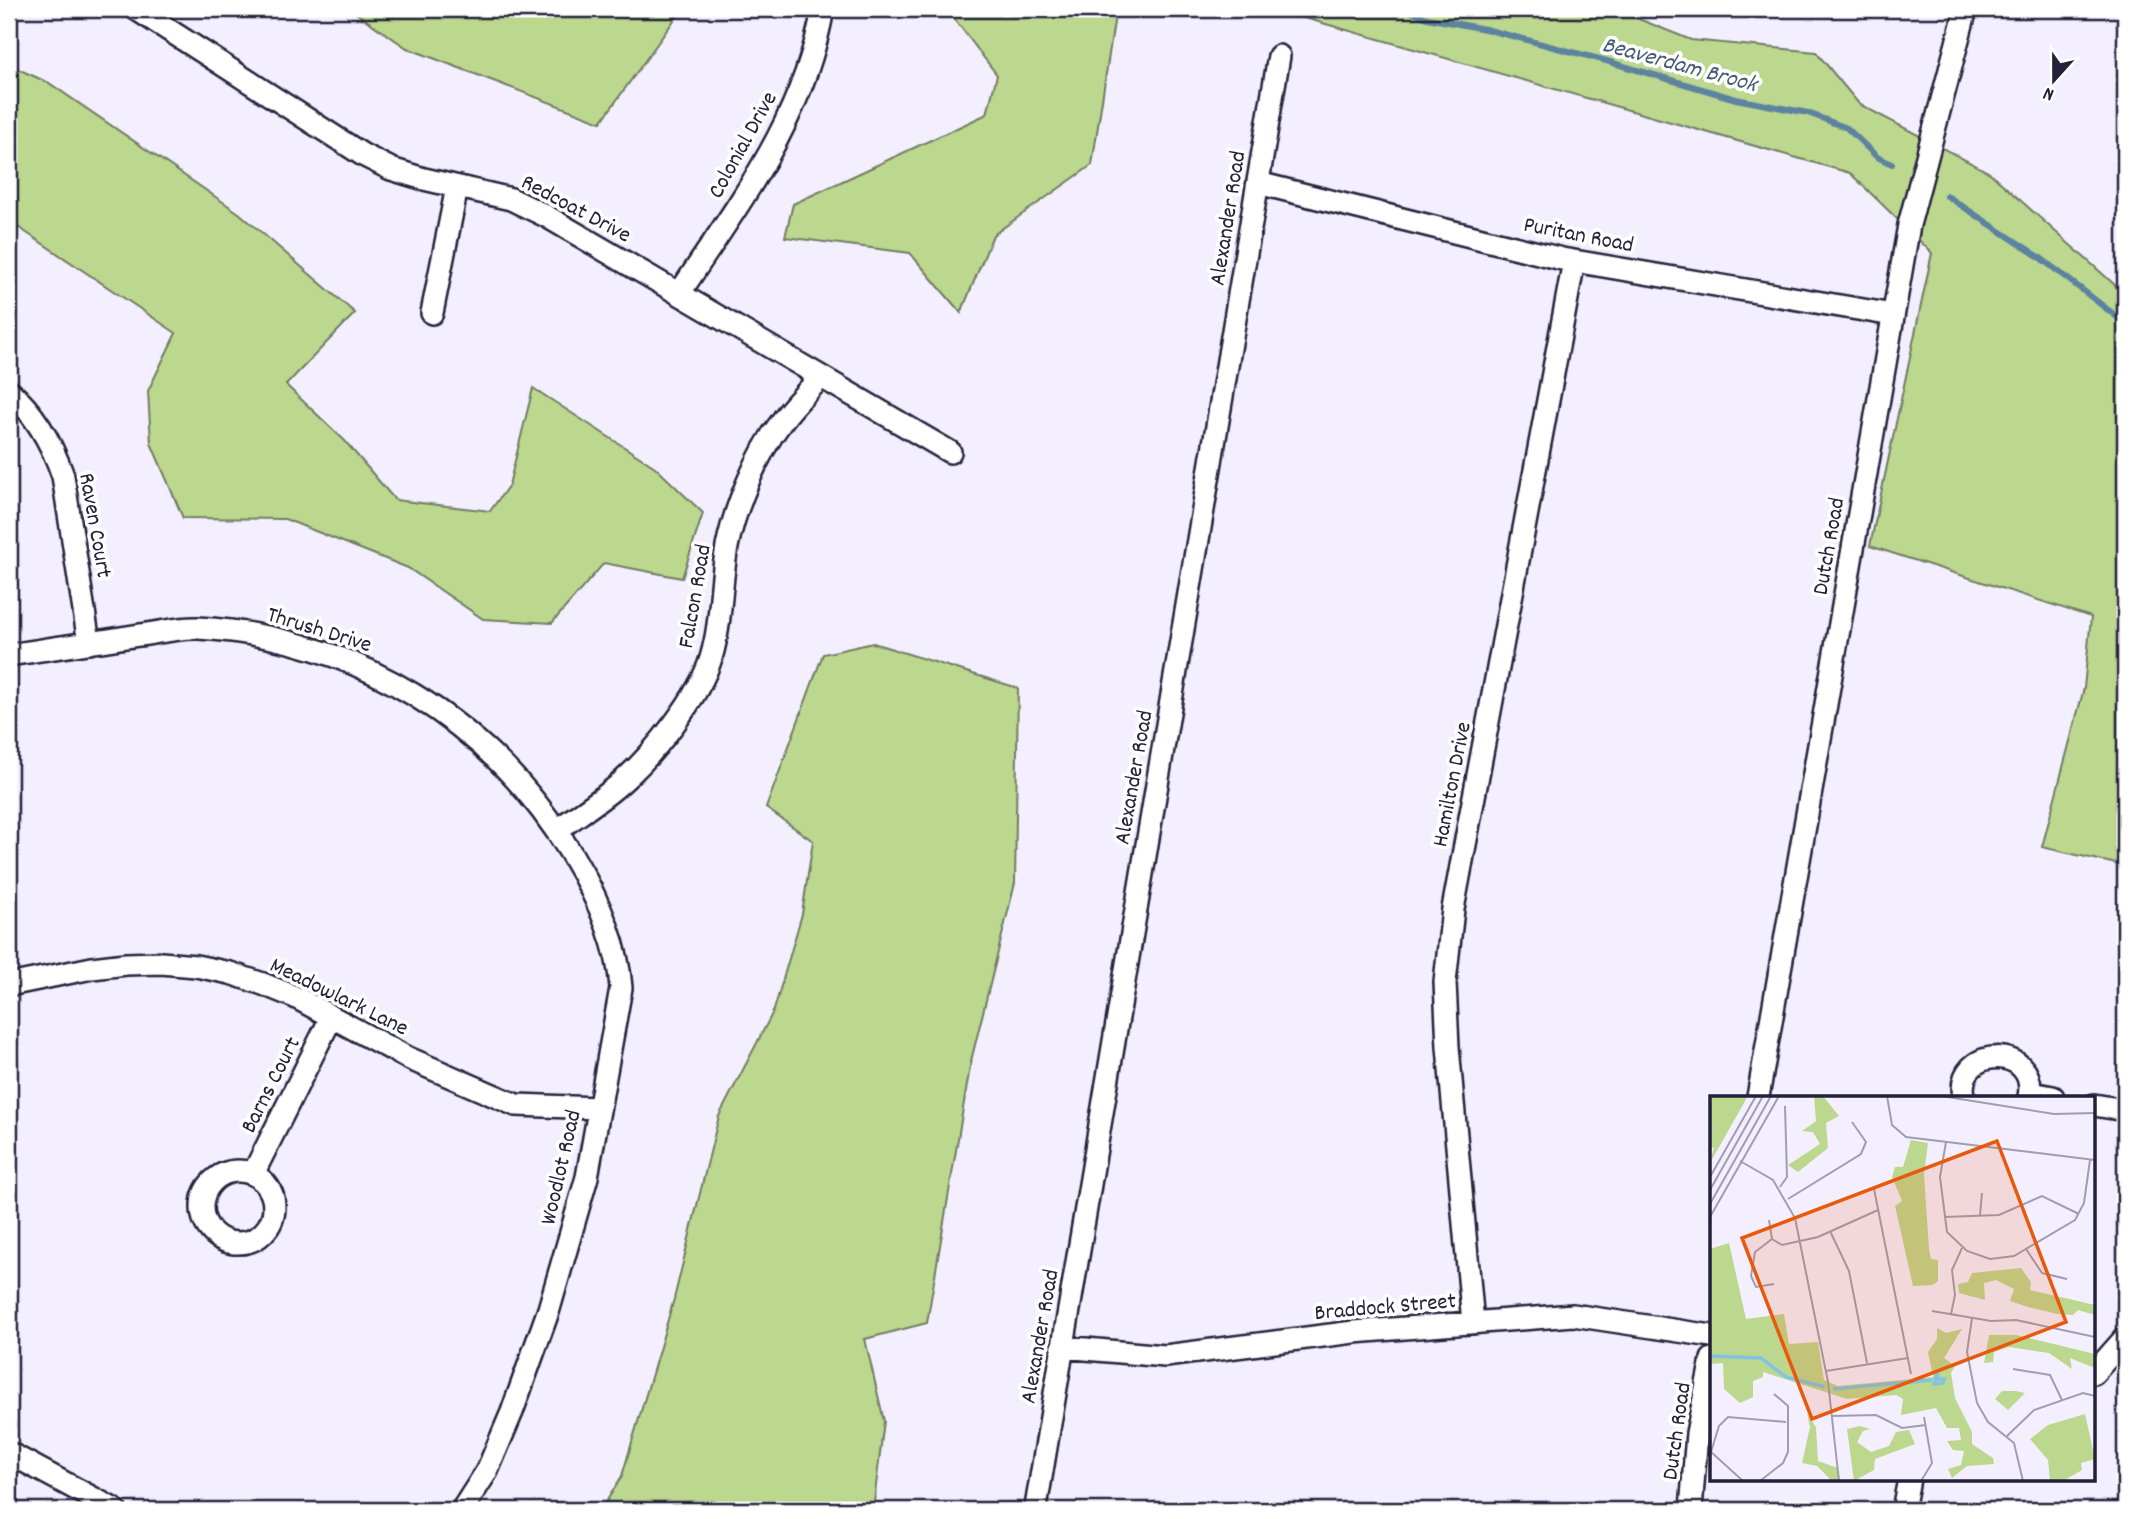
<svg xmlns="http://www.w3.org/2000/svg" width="2134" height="1519" font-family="Dekko,sans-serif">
<rect width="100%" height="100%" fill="#f4effe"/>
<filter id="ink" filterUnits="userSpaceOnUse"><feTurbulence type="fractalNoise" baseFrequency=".0143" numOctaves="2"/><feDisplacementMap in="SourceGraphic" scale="14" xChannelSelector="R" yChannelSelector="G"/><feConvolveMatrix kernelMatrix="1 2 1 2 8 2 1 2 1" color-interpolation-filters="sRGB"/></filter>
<g filter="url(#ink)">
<path fill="#bcd78e" stroke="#6f7c64" stroke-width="2" d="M350 9H682L601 122 407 48Z
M947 9H1116L1092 165 993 235 961 313 910 253 785 237 793 204 987 114 997 75Z
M1273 9H1614L1691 40 1816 52 1859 104 1990 173 2125 294V866L2042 847 2084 688 2091 617 1870 546 1932 253 1850 173Z
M9 65 49 83 239 213 355 313 286 385 345 441 395 500 490 511 509 485 533 388 655 467 703 513 682 578 604 563 552 623 483 619 408 568 285 519 183 518 151 443 148 391 176 333 9 221Z
M873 643 1018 688 1015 883 971 1061 927 1323 865 1339 884 1421 873 1510H601L622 1476 674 1299 719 1116 774 1010 802 914 813 841 766 808 823 654Z"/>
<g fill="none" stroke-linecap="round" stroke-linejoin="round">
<path stroke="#5c839f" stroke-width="6" d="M1405 9 1427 18 1485 29 1603 60 1736 99 1808 113 1847 128 1877 157 1892 164
M1947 196 2038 256 2125 323"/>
<defs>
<path id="street" d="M136 9 363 155 391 169 424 179 511 199 546 216 950 452
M1258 183 1562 259 1893 315
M679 294C740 201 803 121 823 9
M432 313 457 187
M9 391C35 413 52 444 63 476L89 643
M9 655C52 648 96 642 140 635 158 633 179 627 198 628 355 637 491 721 572 855 596 895 618 941 621 988L587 1177 549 1309 512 1412 487 1471 462 1510
M557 830C579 814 605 798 625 779 655 752 699 697 711 658 722 622 720 584 727 547 735 507 757 454 782 421 793 405 808 391 821 377
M9 985 92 968 126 964 161 963 196 966 230 973 263 984 295 997 408 1058 516 1105 599 1108
M2031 1093 2053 1097
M1758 1097 1909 225 1966 9
M1964 1097C1954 1045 2039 1044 2029 1097
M2094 1105 2125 1110
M202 1207a36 36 0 1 1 72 0a36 36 0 1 1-72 0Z
M253 1174 331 1018
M1473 1323 1448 1047 1445 982 1453 909 1574 261
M1063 1347 1165 1356 1354 1332 1573 1315 1712 1336
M2094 1373 2125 1338
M9 1453 115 1510
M1036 1507 1279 56
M1691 1510 1697 1433 1712 1359
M1903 1510 1909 1479"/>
</defs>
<use href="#street" stroke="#22223b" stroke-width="26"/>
<use href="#street" stroke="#fff" stroke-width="21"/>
</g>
</g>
<g text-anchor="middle" stroke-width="7" stroke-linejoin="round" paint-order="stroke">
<g font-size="23" fill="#22223b" stroke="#fff">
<text transform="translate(741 144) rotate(-61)" y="8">Colonial Drive</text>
<text transform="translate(577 207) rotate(28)" y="8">Redcoat Drive</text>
<text transform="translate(1226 218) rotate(-81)" y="8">Alexander Road</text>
<text transform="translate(1579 233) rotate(11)" y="8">Puritan Road</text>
<text transform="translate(97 525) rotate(80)" y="8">Raven Court</text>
<text transform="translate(1827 546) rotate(-80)" y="8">Dutch Road</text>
<text transform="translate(693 596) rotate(-80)" y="8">Falcon Road</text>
<text transform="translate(320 628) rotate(17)" y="8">Thrush Drive</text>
<text transform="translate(1132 777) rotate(-80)" y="8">Alexander Road</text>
<text transform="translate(1450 784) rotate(-79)" y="8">Hamilton Drive</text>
<text transform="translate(340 995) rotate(26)" y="8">Meadowlark Lane</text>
<text transform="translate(269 1084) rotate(-63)" y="8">Barns Court</text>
<text transform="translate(559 1167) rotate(-77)" y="8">Woodlot Road</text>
<text transform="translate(1385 1305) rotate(-5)" y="8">Braddock Street</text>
<text transform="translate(1038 1336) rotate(-80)" y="8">Alexander Road</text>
<text transform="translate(1675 1431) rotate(-82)" y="8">Dutch Road</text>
</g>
<g font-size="24" font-style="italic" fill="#445a75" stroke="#fff">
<text transform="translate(1680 63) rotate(15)" y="8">Beaverdam Brook</text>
</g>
</g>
<g transform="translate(1710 1096)">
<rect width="385" height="385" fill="#f4effe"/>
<path d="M0 0H38L0 67 4 51 0 53ZM104 0H113L129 20 116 27 118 52 88 76 78 69 110 48 103 36 92 35 106 25ZM201 44 218 47 214 78 219 153 221 163 228 164V185L223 189 203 190 185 110 192 105 182 81 185 71H193ZM19 147 36 223 74 218 79 248 108 246 114 284 128 290 223 281 218 256 227 243V232L236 237 252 233 234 262 245 270 241 277 245 302 262 336V348L283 362 284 368 257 370 242 382 238 373 251 369 254 355 243 354 237 345 251 344 249 332H237L226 312 191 319 193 303 186 299 137 303 53 276V281L43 285V301L30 307 14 293 13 267 0 268V153ZM311 172 321 186 320 194 385 209V219L368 214 363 219 347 218 318 211 300 205 304 193 286 184 274 187 275 204 249 197 248 188 258 186 262 177ZM279 239H306L385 258V272L360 262 362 273 339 257 299 251 284 256 283 266 274 267ZM292 295H306L315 297 298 314 285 303ZM97 317 106 331 108 365 128 372 130 385H122L107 370 92 367 100 331ZM375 318 385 363 371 367 372 374 353 385H340L338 364 320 343 338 329ZM150 330 160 333 153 335 147 346 161 356 179 350 186 336 199 334 205 348 165 363 164 374 144 385 137 333Z" fill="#bcd78e"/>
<path fill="none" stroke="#82c3e2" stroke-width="3.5" d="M0 260 51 262 76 281 115 291M227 277 228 283H234L233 287 224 288ZM123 293 222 284"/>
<path fill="none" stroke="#a09db0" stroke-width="2" d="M177 0 182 29 196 41 385 64M231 0 344 18 385 17M236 46 230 81 237 136 257 155 280 163 304 160 365 124 374 107 380 64M30 65 63 84 85 122 118 286 129 385M0 81 46 0M70 91 77 81 75 10M164 93 201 278M0 94 53 0M78 103 151 58 156 46 142 26M0 108 61 0M270 119 272 97M0 121 69 0M234 121 289 119 332 100 369 118M59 124 62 143 72 149 108 141 168 114M120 135 139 175 157 267M62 143 45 156 41 180 46 191 64 188M316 153 332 177 357 183M222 215 281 225 306 224 385 241M241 218 245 199 242 174 252 152M262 222 257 256 267 307 278 326 304 347 313 385M303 273 340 279 352 304M116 275 198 262M122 320 166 319 192 332 216 329M297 340 324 314 373 297 385 300M0 355 33 385M1 356 9 330 18 321 76 326M50 385 73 367 78 356V310L64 298M211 385 222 367 214 321"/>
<path fill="#e8590c" fill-opacity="0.15" stroke="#e8590c" stroke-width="3.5" d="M287 45 356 226 102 323 32 142Z"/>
<rect width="385" height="385" fill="none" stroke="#22223b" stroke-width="3.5"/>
</g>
<rect width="2134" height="1519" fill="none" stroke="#fff" stroke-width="35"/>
<rect x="18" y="18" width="2099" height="1484" fill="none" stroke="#22223b" stroke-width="2.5" filter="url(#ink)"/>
<g transform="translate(2054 80) rotate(201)" stroke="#ffffff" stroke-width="5" paint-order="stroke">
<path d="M0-5L12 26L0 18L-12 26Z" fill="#22223b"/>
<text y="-10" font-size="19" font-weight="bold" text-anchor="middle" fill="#22223b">N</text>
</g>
</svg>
